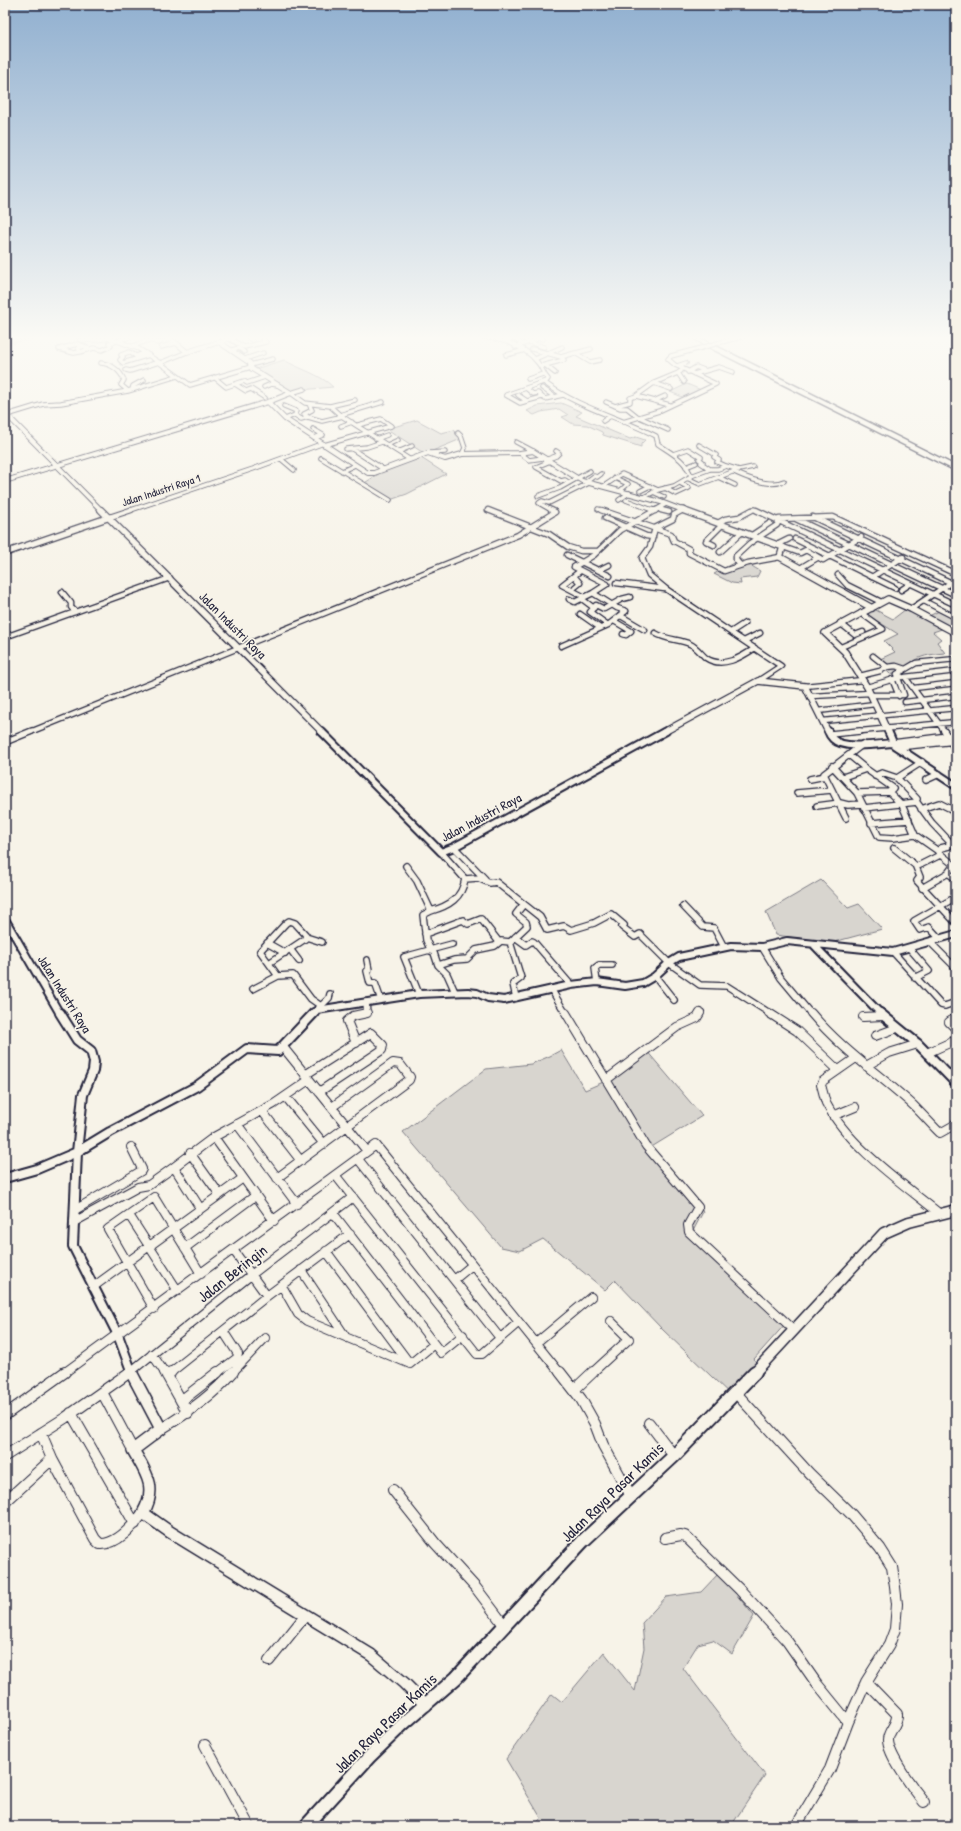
<svg xmlns="http://www.w3.org/2000/svg" width="961" height="1831" font-family="'Patrick Hand',sans-serif">
<rect width="100%" height="100%" fill="#f7f3e8"/>
<filter id="ink" filterUnits="userSpaceOnUse"><feTurbulence type="fractalNoise" baseFrequency=".025" numOctaves="2"/><feDisplacementMap in="SourceGraphic" scale="8" xChannelSelector="R" yChannelSelector="G"/><feConvolveMatrix kernelMatrix="1 2 1 2 8 2 1 2 1" color-interpolation-filters="sRGB"/></filter>
<g filter="url(#ink)">
<path fill="#d8d5cf" stroke="#7d7c85" d="M284 360C299 369 320 374 333 387L290 391 255 369Z
M687 384 701 390 685 398 670 392Z
M561 403 582 412 576 416 630 439 636 437 645 440 641 444V447L603 435 602 432 587 425 573 424 562 417 568 415 559 409 541 412 534 415 527 411 537 406Z
M417 420 441 433 454 430 461 439 425 454 387 429Z
M418 456 446 474 407 494 390 500 363 484 391 466Z
M740 559 760 571 757 577 740 579 741 584 732 583 714 574Z
M874 609 893 619 906 609 925 618 939 611 956 620V624L933 632 941 639 937 642 945 653C934 654 924 655 915 660 906 665 900 672 890 674L876 661 895 652 884 641 898 634 866 614Z
M821 880 848 908 859 904 882 929 830 943 776 935 766 912Z
M561 1050 585 1090 608 1080 646 1050 702 1116 650 1148 703 1212 693 1231 787 1322 754 1359 764 1372 737 1401 662 1329 615 1280 605 1290 543 1239 520 1251 501 1247 403 1132 486 1069 531 1064 550 1056Z
M719 1573 754 1616 732 1654 713 1640 698 1644 683 1668 765 1775 731 1826H534L541 1818 506 1759 552 1694 562 1702 604 1652 635 1691 644 1648 642 1623 666 1597 701 1592Z"/>
<g fill="none" stroke-linecap="round" stroke-linejoin="round">
<path stroke="#aeabad" stroke-width="5.5" d="M5 343 31 337"/>
<defs>
<path id="minor-far4" d="M107 337 139 349 160 363
M248 337 252 340
M483 337C503 339 525 346 538 363 543 369 543 374 548 379L545 383C579 408 619 417 656 436L658 444C671 453 686 460 691 476L674 486 658 490 644 497
M230 339 244 347 266 342 261 337
M80 340H96L111 338
M116 341 129 337
M505 341 513 338 523 344
M219 342 235 337
M530 342 538 338 543 339
M721 342 741 337
M133 346 149 340 158 343 171 340
M161 347 176 343
M515 347 529 342 544 347
M59 349 74 353 80 352 78 348 84 346 89 349
M59 349 77 344 84 346
M532 349 561 357
M232 350 239 348 244 352
M80 352 94 348 102 350 111 346 109 343 116 341
M187 352 160 363 190 385 251 367
M146 353 136 356 129 352 121 355 123 357 120 360 123 363 149 355
M576 353 591 349
M506 355 522 351
M245 359 263 353
M535 359 562 347
M101 363C111 364 120 370 124 380L121 385 128 391
M250 365 273 359
M545 365 555 373
M541 366 564 360 561 357 575 353 590 362 600 360
M677 366 686 363
M126 370 130 371 159 362
M681 371 678 373 684 382
M688 372 696 367 704 370
M694 374 719 367 733 372
M214 377 226 387 235 384 246 391 251 389 265 398
M528 379 543 374
M654 383 636 396 670 405
M235 384 244 381 247 383 265 377
M264 387 271 384 278 385
M542 388 555 397
M527 389 533 394 538 393 542 397
M671 389 654 383 678 373
M132 390 133 386 144 380
M291 393 305 403 330 406 340 415 409 459
M291 393 304 389
M518 395 527 401 542 397 545 399 563 395
M656 400 665 396
M527 401 520 403 506 395 546 381
M606 402 620 408H627L637 416 668 430
M284 406 296 411 295 415 285 419
M330 406 355 400
M615 406 630 402V398L636 396
M7 415 43 404 61 403 128 391 177 376
M295 415 301 419 308 417 304 414 312 410 309 404
M340 415 383 402
M308 417 322 421 343 416
M5 421 12 419
M603 421 609 417
M623 422 659 411 716 384 675 365 668 359 671 356 701 348
M341 426 352 422
M313 429 323 435 314 438
M458 433 461 436 465 448 462 454
M376 439 387 435
M516 442 533 451
M324 445 391 426 381 419 358 425
M387 445 398 440
M699 445 716 455 714 457 719 460 717 462 726 466
M346 449 367 447 382 442
M352 449 383 469
M398 452 412 446
M430 453 445 452
M520 453 529 460 543 458
M673 454 688 449 701 457 699 459 703 462 701 463 710 469
M321 458 390 500
M281 459 294 470
M545 460 556 456 559 453 556 451
M548 462 536 467 561 481 565 480 569 483
M686 467 696 463
M342 471 355 465
M734 472C747 478 770 488 784 481
M691 476 710 469H718L726 466 739 470 753 467
M718 477 735 485
M689 479 700 484 735 471
M586 482 594 476 597 477 601 474
M604 486 616 478
M665 488 676 494 689 488 680 483
M621 490 628 484 615 478 622 474 658 490
M640 491 650 486
M653 492 664 497
M538 496 560 488 590 471
M619 500 629 493
M626 500 655 511
M598 509 604 511
M658 509 665 511
M488 510 490 511
M128 511 253 469 321 444
M553 511 539 503 542 501 549 503 589 483
M654 511 666 504
M681 511 683 510
M750 511 754 509 758 511"/>
<path id="minor-far3" d="M488 510 549 534 568 547 581 551H598
M601 510 671 534 674 541 689 549V553L724 571 748 563 780 557
M652 510 655 511
M661 510 669 512
M756 510 956 605
M110 517 131 510
M813 517 956 585
M605 518 646 536 653 537
M779 519 833 517 956 574
M796 519 956 595
M718 523 725 519 739 517 752 510
M655 528 650 547 642 558 649 575 666 589 781 666 758 681
M655 528 673 519 674 515 683 510
M752 535 770 523
M795 539 895 588
M714 545 706 541 722 525
M777 545 789 539
M783 547 800 553 806 550 823 560 861 537
M720 552 742 532
M567 555 610 576
M740 565 736 560V556L750 543 777 525 779 520
M802 567 817 558
M599 570 609 565
M580 571 562 585 585 597
M838 575 847 585 881 602
M574 576 580 583 575 587
M872 577 903 557
M616 583 665 589
M901 590 910 584
M62 592 71 603V607L75 612
M569 599 575 602 593 593
M582 599 594 608
M924 601 955 617
M911 609 956 579
M580 614 600 628
M621 616 645 630
M614 621 631 631 626 635 623 634
M840 623 855 635 863 632
M608 625 590 612 596 605 604 609 622 599 630 597
M731 632 745 623
M655 633C666 640 679 639 690 644 697 647 701 654 706 658 722 669 742 657 755 648
M5 637 170 578
M744 641 760 633
M561 646 608 625 626 611 617 608 593 593 607 584 574 567 594 555 620 530 656 510
M841 647 883 629 861 613
M887 667 896 666 905 669
M860 676 880 671 887 667 873 656
M902 677 897 674 916 663 956 659
M892 679 899 696
M805 686 863 680
M867 687 898 678 904 695H872
M914 688 956 683
M811 696 870 693
M905 702 956 696
M818 711 875 704
M823 721 956 708
M30 732 518 535 555 512 551 510
M850 732 956 722
M945 732 905 677 956 671"/>
<path id="minor-far2" d="M944 731 956 750
M830 734 860 731
M5 742 32 731
M893 743 956 735
M897 747 956 741
M832 766 857 793 879 837 893 838 915 835
M866 769 893 788 889 792
M875 776 882 773 897 778 922 762
M843 777 866 769 849 755
M897 778 917 799 916 801 932 823 949 841V846L941 848 938 852 954 865 948 873 956 879
M810 779 825 776
M926 780 939 774
M797 793 832 790
M857 793 889 792 902 805 915 835 938 851
M817 806 840 803 848 805 862 804
M864 808 917 802
M956 808 951 809 956 815
M921 809 939 803 951 809
M846 818 824 774 863 744
M871 823 909 820
M454 847 485 879
M894 848 916 866
M940 855 916 867 920 877 917 881 956 923
M406 866 417 881 431 911C449 906 462 898 465 879L441 852
M465 879 478 878 490 883 496 882 540 917 547 930 564 926 571 930 594 923 611 914 624 925 622 927 635 937 640 934 669 963 700 985 727 986 771 1014
M922 888 948 873
M683 906 703 927 714 928 724 947
M431 911 423 915 426 940 431 951
M425 934 463 920 468 924 481 919 499 942
M306 937 322 942
M515 937 526 945 532 941 534 942 571 985
M940 939 929 927 920 930 914 921 956 897
M510 942 521 978 513 984 516 998
M930 942 956 968
M267 943 285 953
M762 947 781 978 811 1014
M290 949 299 961
M910 949 929 971 915 978
M433 950 438 965 447 974 455 992
M893 952 941 1005 945 1006 956 1002
M367 960 369 970 367 971 370 983H375L381 1000
M269 963 305 939 306 935 295 923 289 921 286 923 260 951 278 976
M438 965 454 960 467 959 476 950 495 946 501 941 510 942 527 926 526 922 516 914 523 905
M655 976 674 1000
M597 982 595 968 599 965H612
M253 989 278 976 293 975 311 999 321 1006
M551 989 566 1014
M419 994 404 957 452 944
M318 1009 329 998 330 994
M362 1014 367 1013 366 1002
M700 1014 701 1012"/>
<path id="minor-far1" d="M566 1013 646 1146 698 1207 688 1225 689 1232 794 1330
M769 1013 797 1031 838 1070
M811 1013C842 1050 879 1074 914 1106 923 1115 931 1124 940 1133L956 1124
M863 1017 883 1016
M956 1017 949 1022 956 1029
M875 1036 897 1028
M356 1043 347 1021 353 1016 367 1013
M283 1047 367 1151
M927 1053 956 1040
M856 1058 823 1081 821 1085C823 1091 824 1097 826 1103 849 1147 902 1183 940 1214
M866 1066 889 1053 918 1044
M305 1075 371 1033 383 1045 382 1050 319 1092
M606 1080 677 1027 697 1018 700 1013
M286 1097 324 1144
M262 1111 301 1161
M833 1116 855 1107
M237 1124 297 1204
M214 1137 274 1221
M190 1153 220 1195
M358 1159 500 1338
M336 1176 477 1354H482L519 1322
M277 1178 409 1080 410 1077 400 1064 393 1063 332 1107
M200 1208 174 1167 214 1137 274 1104 309 1080
M75 1210 141 1171 142 1169 131 1147
M333 1213 441 1353 463 1335
M129 1215 178 1291
M74 1222 138 1187 149 1185 174 1167
M185 1248 255 1196
M234 1251 267 1296
M326 1251 410 1364
M301 1270 345 1336
M454 1280 472 1265
M282 1286 298 1314 307 1321 410 1364 434 1344
M93 1287 243 1178
M154 1309 108 1229 154 1197 201 1274
M536 1343 591 1297
M152 1354 165 1373
M64 1373 376 1145 560 1373
M129 1373 251 1275 353 1197
M170 1373 267 1296 350 1234
M217 1373 237 1358 238 1354 223 1331
M232 1373 265 1338
M592 1373 629 1339 611 1321"/>
<path id="minor" d="M165 1372 188 1413
M560 1372 581 1399 595 1424 603 1445 631 1496
M167 1376 171 1372
M574 1390 593 1372
M102 1392 133 1450
M736 1393 809 1473 851 1514 880 1548 892 1567 895 1587 897 1604 895 1629 889 1645 866 1682 848 1722 830 1769 796 1826
M181 1401 218 1372
M71 1413 135 1524
M5 1415 65 1372
M649 1423 674 1456
M161 1429C188 1413 212 1396 233 1372
M41 1433 52 1459 95 1539 100 1544C117 1545 133 1526 143 1513
M5 1456 65 1418 130 1372
M393 1490 435 1543 476 1588 504 1625
M5 1502 52 1459
M665 1538 681 1535 685 1536 740 1590 787 1641 817 1684 848 1722
M269 1661 305 1616
M866 1682 897 1714C898 1725 888 1730 888 1740 888 1755 914 1790 924 1802
M205 1745 249 1826"/>
<path id="tertiary-far4" d="M268 402 285 419 368 473H374L428 453 445 459 462 454 520 453 533 451 582 481 661 502 685 511
M5 413 102 511
M5 481 271 401 291 393 252 369 250 363 219 342 187 352 169 337"/>
<path id="tertiary-far3" d="M101 510 322 732
M682 510 783 547 780 557 872 608
M5 553 110 517
M664 732 758 681 805 686 828 732
M888 732 867 687 845 652 825 633 888 599 911 609 956 633"/>
<path id="tertiary-far2" d="M321 731 441 852 454 847 666 731
M828 731C829 734 831 737 833 739 844 750 878 744 893 743
M888 731 894 745 956 786
M5 919 60 1014
M814 945 881 1014
M313 1014 317 1010 419 994 468 992 477 993 488 998 504 1000 571 985 597 982 625 986 643 983 655 976 669 963 679 957 731 946 762 947 787 941 893 952 956 934"/>
<path id="tertiary-far1" d="M60 1013 77 1040 91 1051 94 1062 93 1071 83 1095 77 1152 73 1246 118 1335 132 1373
M880 1013 918 1044 956 1083
M5 1178 37 1169 77 1152 110 1132 197 1086 247 1049 278 1051 314 1013"/>
<path id="tertiary" d="M131 1372 161 1429 133 1450C146 1473 158 1487 143 1513L170 1532 371 1655 404 1683 426 1705"/>
<path id="secondary-far1" d="M754 1373 884 1233 909 1222 956 1210"/>
<path id="secondary" d="M306 1826 369 1757 403 1724 456 1678 583 1541 674 1456 755 1372"/>
<path id="motorway" d="M691 337H698L956 466V471L714 350Z"/>
</defs>
<use href="#minor-far4" stroke="#22223b" stroke-width="5.5"/>
<use href="#minor-far3" stroke="#22223b" stroke-width="7"/>
<use href="#minor-far2" stroke="#22223b" stroke-width="8"/>
<use href="#minor-far1" stroke="#22223b" stroke-width="10"/>
<use href="#minor" stroke="#22223b" stroke-width="12"/>
<use href="#tertiary-far4" stroke="#22223b" stroke-width="6"/>
<use href="#tertiary-far3" stroke="#22223b" stroke-width="8"/>
<use href="#tertiary-far2" stroke="#22223b" stroke-width="10"/>
<use href="#tertiary-far1" stroke="#22223b" stroke-width="12"/>
<use href="#tertiary" stroke="#22223b" stroke-width="14"/>
<use href="#secondary-far1" stroke="#22223b" stroke-width="13"/>
<use href="#secondary" stroke="#22223b" stroke-width="16"/>
<use href="#motorway" stroke="#22223b" stroke-width="3"/>
<use href="#minor-far4" stroke="#f7f3e8" stroke-width="3.5"/>
<use href="#minor-far3" stroke="#f7f3e8" stroke-width="4.5"/>
<use href="#minor-far2" stroke="#f7f3e8" stroke-width="5.5"/>
<use href="#minor-far1" stroke="#f7f3e8" stroke-width="8"/>
<use href="#minor" stroke="#f7f3e8" stroke-width="10"/>
<use href="#tertiary-far4" stroke="#f7f3e8" stroke-width="4"/>
<use href="#tertiary-far3" stroke="#f7f3e8" stroke-width="5.5"/>
<use href="#tertiary-far2" stroke="#f7f3e8" stroke-width="6"/>
<use href="#tertiary-far1" stroke="#f7f3e8" stroke-width="8"/>
<use href="#tertiary" stroke="#f7f3e8" stroke-width="11"/>
<use href="#secondary-far1" stroke="#f7f3e8" stroke-width="10"/>
<use href="#secondary" stroke="#f7f3e8" stroke-width="12"/>
<use href="#motorway" fill="#f7f3e8" fill-rule="evenodd"/>
<defs>
<path id="minor-bridge" d="M701 348 721 342"/>
</defs>
<use href="#minor-bridge" stroke="#22223b" stroke-width="5.5" stroke-linecap="butt"/>
<use href="#minor-bridge" stroke="#f7f3e8" stroke-width="3.5"/>
</g>
</g>
<linearGradient id="sky" x2="0" y2="1"><stop stop-color="#91b0d0"/><stop offset="0.57" stop-color="#fbfaf5"/><stop offset="1" stop-color="#fbfaf5" stop-opacity="0"/></linearGradient>
<rect width="961" height="593" fill="url(#sky)"/>
<g text-anchor="middle" stroke-width="3.5" stroke-linejoin="round" paint-order="stroke">
<g font-size="11" fill="#22223b" stroke="#f7f3e8">
<text transform="translate(161 490) rotate(-18)" y="4">Jalan Industri Raya 1</text>
</g>
<g font-size="13" fill="#22223b" stroke="#f7f3e8">
<text transform="translate(233 625) rotate(45)" y="5">Jalan Industri Raya</text>
<text transform="translate(481 817) rotate(-28)" y="5">Jalan Industri Raya</text>
<text transform="translate(65 994) rotate(58)" y="5">Jalan Industri Raya</text>
</g>
<g font-size="16" fill="#22223b" stroke="#f7f3e8">
<text transform="translate(232 1273) rotate(-38)" y="6">Jalan Beringin</text>
<text transform="translate(612 1492) rotate(-44)" y="6">Jalan Raya Pasar Kamis</text>
<text transform="translate(385 1723) rotate(-44)" y="6">Jalan Raya Pasar Kamis</text>
</g>
</g>
<rect width="961" height="1831" fill="none" stroke="#f7f3e8" stroke-width="20"/>
<rect x="10" y="10" width="941" height="1811" fill="none" stroke="#22223b" stroke-width="1.5" filter="url(#ink)"/>
</svg>
